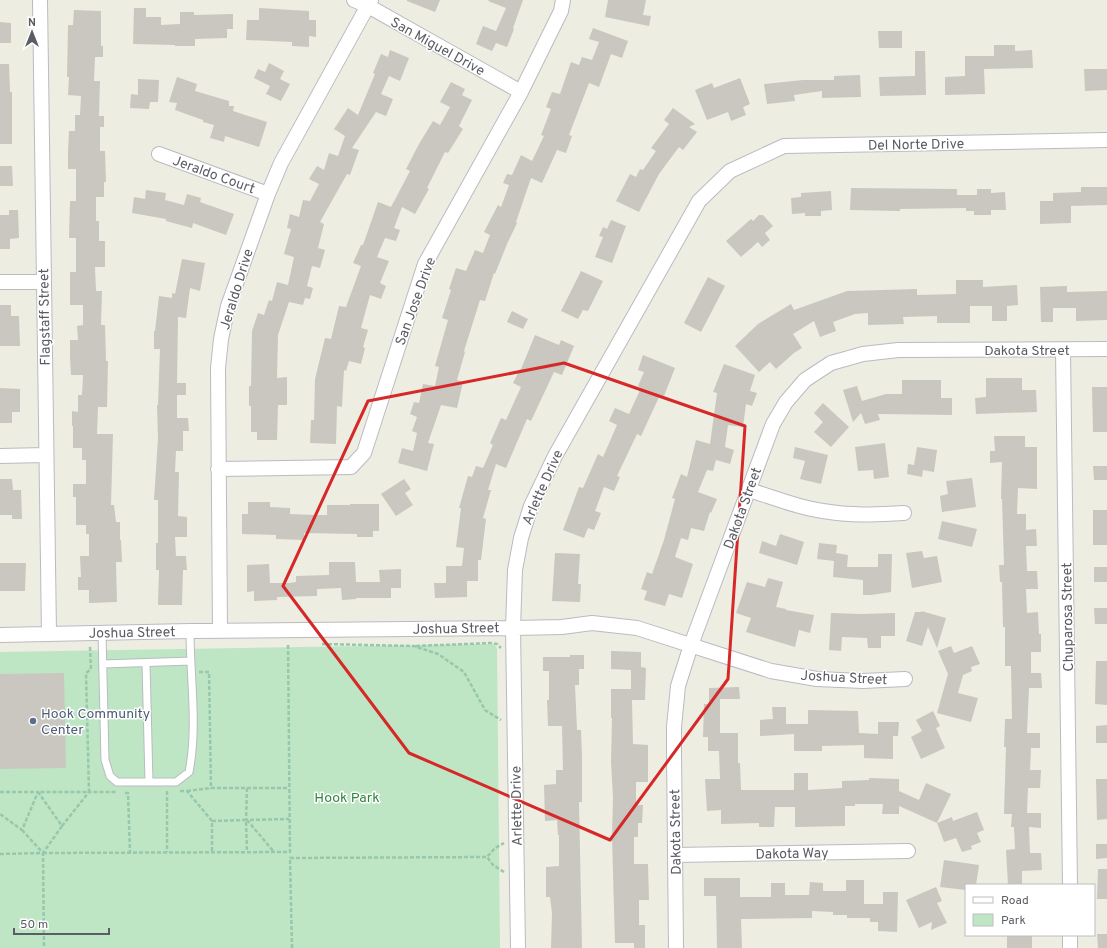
<svg xmlns="http://www.w3.org/2000/svg" width="1107" height="948" font-family="Overpass,sans-serif">
<rect width="100%" height="100%" fill="#eeede2"/>
<path fill="#bee6c4" d="M492 644 496 646 497 649 500 948H0V652Z"/>
<path fill="#c9c7c0" d="M407 0H440L435 12 407 1Z
M489 0H523L513 28 514 29 507 47 496 43 492 51 476 44 483 26 496 31 506 8 488 1Z
M608 0H646L643 15 651 16 649 26 605 17Z
M134 8H146V17H161V25L180 24V12H194V15L233 14V29H227V38L195 39V46H175V45L133 44Z
M259 8 309 11V20H316V37L309 36V47L292 46V42L246 40 247 20H259Z
M74 10 101 11V46H103V57H95L94 81H100L99 116H104V127H100V151H105L106 182H104V197H96V221H99V241H105V267H95L96 291H102L101 325H105L106 361H108L107 407H98L97 434H113L111 505H114L116 522H120V540H121L122 562H116L117 602 89 603V590H78V577H81L80 556H89V534H86V525H76V497H73V484H86V460H82V448H73V426H72V411L78 412V395H82L83 375H71L70 357V340H78L77 326 83 325V305H70V272H76V238H69L70 201H76V169H68V151L69 131H75V115H80L81 96 68 95 69 77H67L68 25H73Z
M0 22 11 23V43H0Z
M593 28 628 41 622 58 611 54 599 87 589 83 569 135 572 136 566 153 557 150 542 183 531 178 516 222 517 223 507 244 495 274 494 273 485 301 480 300 464 351 465 352 457 380 463 382 457 408 441 405 428 443 434 444 427 471 398 463 402 448 413 451 417 433 412 431 417 417 410 414 414 402 419 403 423 384 435 386 439 367 435 366 448 320 442 318 451 290 449 289 456 268 466 271 475 250 483 253 490 235 484 232 498 205 501 207 509 185 503 183 507 174 512 175 521 155 532 161 544 136 541 135 551 109 546 107 552 92 560 94 571 62 579 65 582 57 592 60 599 42 589 39Z
M878 31H902V48H879Z
M994 45H1015V51L1032 50 1033 68 984 69 985 94 945 95V77L965 76V56H994Z
M390 50 409 58 400 81 389 76 381 94 393 99 386 116 376 112 352 148 359 150 350 175 347 174 320 222 324 224 318 248 325 250 320 268 312 266 307 286 313 288 310 299 305 298 303 305 289 302 278 335 277 378 287 377V405H278L277 440H257V432H251V406H249V386H251L252 331 258 313 264 315 269 300 272 301 277 282 288 285 294 257 284 254 291 229 287 228 290 214 299 217 303 200 310 201 319 184 309 179 317 166 324 170 329 153 338 156 345 136 334 129 348 108 358 115 375 74 373 73 381 54 388 57Z
M915 51H925L926 95 880 96 879 77 915 76Z
M269 63 284 71 280 79 290 84 281 101 266 94 270 86 254 78 258 69 265 72Z
M0 64H9L10 92H12V144H0Z
M1084 69H1107V90L1085 91Z
M860 75 861 97 822 98V91L794 95 795 101 767 104 764 84 803 80H834V76Z
M177 77 197 84 195 91 229 101V106H234L233 111 267 122 259 147 225 136 224 142 210 138 214 125 203 122V120L175 110 177 103 169 102Z
M740 78 750 104 743 107 746 115 731 121 728 112 707 120 695 90 712 83 714 88Z
M138 79 159 80 158 102H150L149 109 130 108 131 94 138 95Z
M451 82 465 89 462 95 472 100 459 126 463 129 448 153 445 152 427 188 429 189 415 214 402 207 394 228 400 230 396 241 385 238 377 257 389 261 380 283 386 286 381 299 370 295 361 328 368 330 363 347 365 348 361 364 349 361 346 371 344 370 342 407 337 406 336 444 310 443 311 420H314L315 379 325 338 331 339 339 306 346 307 361 266 353 263 361 245H363L378 202 391 207 410 171 406 169 419 144 433 121 440 125 450 107 440 102Z
M673 108 695 124 689 127 697 132 683 150 679 147 659 174 639 212 616 201 630 174 636 177 640 169 643 170 656 151 651 148 669 124 664 120Z
M0 166H12L13 186H0Z
M1081 187H1107V205L1071 206V223L1040 224V201H1053V193L1081 192Z
M851 188 957 189V195H977V189H991V193L1005 192 1006 210H991V215H974V211H966V208L900 209V211L850 210Z
M146 190 166 193 165 200 184 205 187 194 201 198 200 202 234 214 226 235 193 223 192 228 166 221V219L132 213 134 197 145 199Z
M831 191 832 210 821 211V216H805V213L792 214 791 198 801 197V193Z
M9 210H18L19 238 10 239V249H0V215H9Z
M759 215H763L773 226 765 233 770 240 762 247 758 242 741 257 726 241 751 219 753 221Z
M611 220 626 226 612 263 595 257 603 237 599 236 603 227 607 229Z
M182 259 205 263 200 291 190 288 186 318 178 317 177 383H186V395H177V418H188L189 431H183V451H176L175 472H179L178 516 187 517V537H175L176 556H186L187 570H183L182 605H158L159 570H156V543H158V500H154L158 438 157 405H158L160 349H154V331H155L159 296 172 298V293L175 294Z
M581 271 603 281 588 311 583 310 578 319 561 311Z
M708 277 725 286 701 332 684 323Z
M956 280H983V287L1017 285 1018 305 1007 306V321H992V306H970V323H937V316L903 317 904 324 868 325V313L855 314 833 322 836 331 820 337 814 321 793 334 802 348 794 353 776 369 770 362 759 372 735 346 758 324 791 304 794 310 847 291 917 289V295L956 294Z
M1067 286V292L1107 291V320L1076 321V308H1053V322H1041L1040 287Z
M0 305H11V316H19L20 346H0Z
M512 311 528 319 523 329 507 322Z
M535 335 559 345 561 340 574 346 562 375 554 372 531 421 527 419 506 468 496 464 488 490H491L483 518 486 519 481 560H478V581H467V597L435 598 434 583H446V566H462L464 548 456 547 461 508H459L468 476 472 477 476 466 483 468 493 445 490 443 501 418 506 420 521 387 513 383 520 369H521Z
M643 355 675 368 664 396 660 395 641 436 637 434 617 476 620 477 614 491 604 487 595 511 601 513 594 530 588 528 584 538 563 530 579 487 583 488 598 454 603 457 617 425 609 421 615 408 629 414 641 388 638 386 644 372 638 370Z
M724 364 755 375 750 391 757 393 752 406 746 404 743 427 728 425 725 447 734 450 730 464 716 460 713 471 707 470 698 492 717 499 711 513 710 512 704 531 691 528 688 540 681 538 675 557 693 564 682 598 669 594 665 606 644 600 647 591 641 589 647 572 652 574 664 540 675 499 672 498 681 474 687 477 696 440 710 444 717 393 713 392Z
M986 378H1022V390H1036L1037 412 976 414 975 398 986 397Z
M902 380H941V398H952V415L878 414 880 420 865 424 861 413 853 422 843 390 857 386 862 401 886 394H902Z
M1092 387H1107V432H1093Z
M0 388 20 389V412H12V423H0Z
M823 403 849 427 831 447 814 432 823 422 814 413Z
M994 436H1025V447H1037V489L1018 488 1017 514H1026V530L1036 529 1037 546H1026L1027 571H1037L1038 589H1026L1027 613 1038 612 1039 634H1041V652H1031V673H1041L1042 688H1029L1027 733H1040V748H1031L1030 770H1041L1040 788H1028L1027 813H1041V828L1029 827 1030 853H1041L1042 870 1022 871V885H1008L1006 850 1015 849 1014 827H1011L1012 814H1004L1006 747H1004L1005 719H1012L1011 666H1005V627H1003L1002 582H1000L999 565H1004L1002 499H1001L1002 462 990 463V451H995Z
M885 443 889 477 874 479 873 470 858 471 855 447Z
M795 447 828 455 821 484 800 479 805 461 793 458Z
M917 447 937 450 934 472 923 470 922 477 907 474 908 464 914 465Z
M1093 466H1107V480H1094Z
M972 478 976 507 942 512 940 496 948 494 946 481Z
M0 479H12L13 490H21L22 519H12V515H0Z
M404 479 411 489 405 493 413 505 396 516 381 494Z
M248 502H270V507L290 508V514L315 515H327V505H350V504H379V531H373V537H357V534L304 533V540L276 539V535L242 534V514H248Z
M1093 510H1107V545H1093Z
M942 521 977 529 972 547 938 539Z
M780 534 804 542 797 565 759 553 762 541 776 546Z
M819 543 837 545 836 553 848 555 847 567H878V554H892L891 592 871 595H863V580L833 577 834 561 817 559Z
M922 551 924 558 937 556 942 582 912 588 906 553Z
M555 553 580 554 578 584H581L580 602 552 601Z
M329 562H355L356 582H380L379 570 401 569V588H391V598H356V599L342 600 341 588 317 589V596L277 597V600L254 601V591L247 592V565L269 564 270 583H289L296 582V576L329 575Z
M0 563H26L25 591H0Z
M1094 567H1107V582H1094Z
M768 578 783 582 776 607 786 609V610L814 615 810 633 799 630 795 647 746 632 751 618 736 613 747 582 765 587Z
M1094 608H1107V624H1095Z
M921 611 946 618 937 648 928 627 922 646 906 641 915 612H922Z
M831 613 862 614 895 613V636H881V648H868L867 638 842 637 841 651 829 650Z
M951 646 954 653 972 646 980 664 971 667 972 671 963 675 958 693 978 698 971 722 937 713 948 674 938 651Z
M611 651 641 652V667L646 668 645 700H632L633 744 648 745V782H636V805H643L642 823H638V837H634V864H648L649 900H639V925H645V948H634V943H615L612 837 613 797 611 762 612 718H611V689H631V670L611 669Z
M570 655H584V669H579V685H575L577 730H581L582 757V802H579L582 948H551L552 913 550 897H546V867L559 866V835H558L557 820 545 821 544 785 556 784V770H563L562 726H548L547 700H549V671H543V657H570Z
M1096 661H1107V705L1095 704Z
M64 673 66 768 0 769V674Z
M739 687 740 699H720V733H738V763H740L741 790H794V773H808V790L842 788V781L869 780V778L899 779V791L919 800 926 783 951 794 937 823 952 817 953 821 977 812 984 830 977 833 981 842 971 846 972 849 962 852 956 838 944 842 937 823 899 806V814H882L883 804H855V806H845V826L795 827V807H775L774 827H759V823L721 824V810L707 811 705 779H720L719 751H708V737H703L704 704H709V688Z
M772 707H786V724H808V710L858 711 859 733 878 734V722H899L898 736H893V759L864 758V745L822 746V751H794V734L760 736V720L773 719Z
M933 711 940 726 936 728 945 748 921 759 911 737 922 731 916 720Z
M1107 725V743H1096V726Z
M1096 779H1107V819L1097 820Z
M1096 844H1107V858L1096 859Z
M944 860 979 865 976 885H966V890L940 887Z
M1098 869H1107V899H1097Z
M704 878H740V897H771V883H785V895H809L810 882 823 883V891H846V880H864V904H883V892H898L897 932 878 931V922H870V918H847V915H833V912L812 911V918L741 919 742 948H717L716 896H704Z
M936 887 942 901 937 903 947 923 931 930 932 922 919 928 906 900Z
M1097 934H1107V948H1098Z
M1007 935H1032V948H1007Z"/>
<g fill="none" stroke-linecap="round" stroke-linejoin="round">
<defs>
<path id="lane" d="M102 633 105 760 110 776 117 782H176L189 772C198 726 190 678 190 631
M146 663 149 782
M103 664 191 661"/>
<path id="street" d="M40 0 49 634
M354 0 368 6 521 92
M159 154 268 194
M0 282H44
M1063 350 1070 885
M0 456 46 455
M218 469 351 467 364 453 425 264 521 92 561 11 563 0
M749 490C775 498 802 509 830 512 854 516 880 514 904 513
M220 631 218 368 221 339 228 306 268 194 281 163 371 0
M0 635 190 631 513 628 562 627 592 623 637 628 771 671 817 679 863 681 905 679
M675 855 908 851
M1070 935V948
M518 948 513 628 515 570 521 538 531 506 555 456 699 201 730 171 784 146 1107 140
M676 948 674 751V727L678 686 691 645 773 424 786 402 805 380 831 363 863 354 898 350 1107 349"/>
</defs>
<use href="#lane" stroke="#babbc2" stroke-width="9"/>
<use href="#street" stroke="#babbc2" stroke-width="16"/>
<path stroke="#97c7ac" stroke-width="2.5" stroke-dasharray="4 2" stroke-linecap="butt" d="M322 644 414 646 438 654 464 672 485 710 501 720
M416 646 491 643 497 644 501 648
M90 647 91 669 86 673 89 792H38L62 826 89 792H116
M199 672H209L211 788H289
M247 788 246 820 289 819
M167 791V852
M180 791H187L212 821V852
M187 791 211 788
M0 792H38L22 830 0 814
M125 793H128L130 853
M247 820 274 852
M212 821 246 820 247 852
M22 830 43 853 62 826
M43 853 290 852 288 644
M0 854 43 853 44 948
M504 872 493 865 487 857 495 848 504 843
M292 948 290 858 487 857"/>
<use href="#lane" stroke="#fff" stroke-width="7"/>
<use href="#street" stroke="#fff" stroke-width="14"/>
</g>
<path fill="none" stroke="#d62828" stroke-width="3" stroke-linejoin="round" d="M564 363 745 426 728 679 610 840 409 753 283 586 368 401Z"/>
<circle fill="#5c6f8a" stroke="#fff" stroke-width="1.5" cx="33" cy="721" r="4"/>
<g text-anchor="middle" stroke-width="3" stroke-linejoin="round" paint-order="stroke">
<g font-size="14" fill="#5b5d64" stroke="#fff">
<text transform="translate(438 46) rotate(29)" y="5">San Miguel Drive</text>
<text transform="translate(916 144) rotate(-1)" y="5">Del Norte Drive</text>
<text transform="translate(214 174) rotate(20)" y="5">Jeraldo Court</text>
<text transform="translate(236 289) rotate(-73)" y="5">Jeraldo Drive</text>
<text transform="translate(415 301) rotate(-70)" y="5">San Jose Drive</text>
<text transform="translate(44 317) rotate(-91)" y="5">Flagstaff Street</text>
<text x="1027" y="355">Dakota Street</text>
<text transform="translate(542 487) rotate(-66)" y="5">Arlette Drive</text>
<text transform="translate(742 508) rotate(-70)" y="5">Dakota Street</text>
<text transform="translate(1067 617) rotate(-91)" y="5">Chuparosa Street</text>
<text transform="translate(456 628) rotate(-1)" y="5">Joshua Street</text>
<text transform="translate(132 632) rotate(-1)" y="5">Joshua Street</text>
<text transform="translate(844 677) rotate(3)" y="5">Joshua Street</text>
<text transform="translate(516 806) rotate(-91)" y="5">Arlette Drive</text>
<text transform="translate(675 832) rotate(-91)" y="5">Dakota Street</text>
<text transform="translate(792 853) rotate(-1)" y="5">Dakota Way</text>
</g>
<g font-size="14" fill="#4e5e75" stroke="#fff" text-anchor="start">
<text x="41" y="718">Hook Community<tspan x="41" dy="16">Center</tspan></text>
</g>
<g font-size="14" fill="#328342" stroke="#fff">
<text x="347" y="802">Hook Park</text>
</g>
</g>
<rect x="965" y="884" width="130" height="52" fill="#ffffff" stroke="#bdbec1"/>
<rect x="973" y="897" width="20" height="6" fill="#ffffff" stroke="#bdbec1"/>
<text x="1001" y="904" font-size="12" fill="#5b5d64">Road</text>
<rect x="973" y="914" width="20" height="12" fill="#bee6c4" stroke="#bdbec1"/>
<text x="1001" y="924" font-size="12" fill="#5b5d64">Park</text>
<g transform="translate(32 32)" stroke="#ffffff" stroke-width="3" paint-order="stroke">
<path d="M0-3L7 15L0 10L-7 15Z" fill="#5b5d64"/>
<text y="-6" font-size="11" font-weight="bold" text-anchor="middle" fill="#5b5d64">N</text>
</g>
<path d="M14 928v6h95v-6" fill="none" stroke="#5b5d64" stroke-width="2"/>
<text x="20" y="928" font-size="12" fill="#5b5d64" stroke="#ffffff" stroke-width="3" paint-order="stroke">50 m</text>
</svg>
